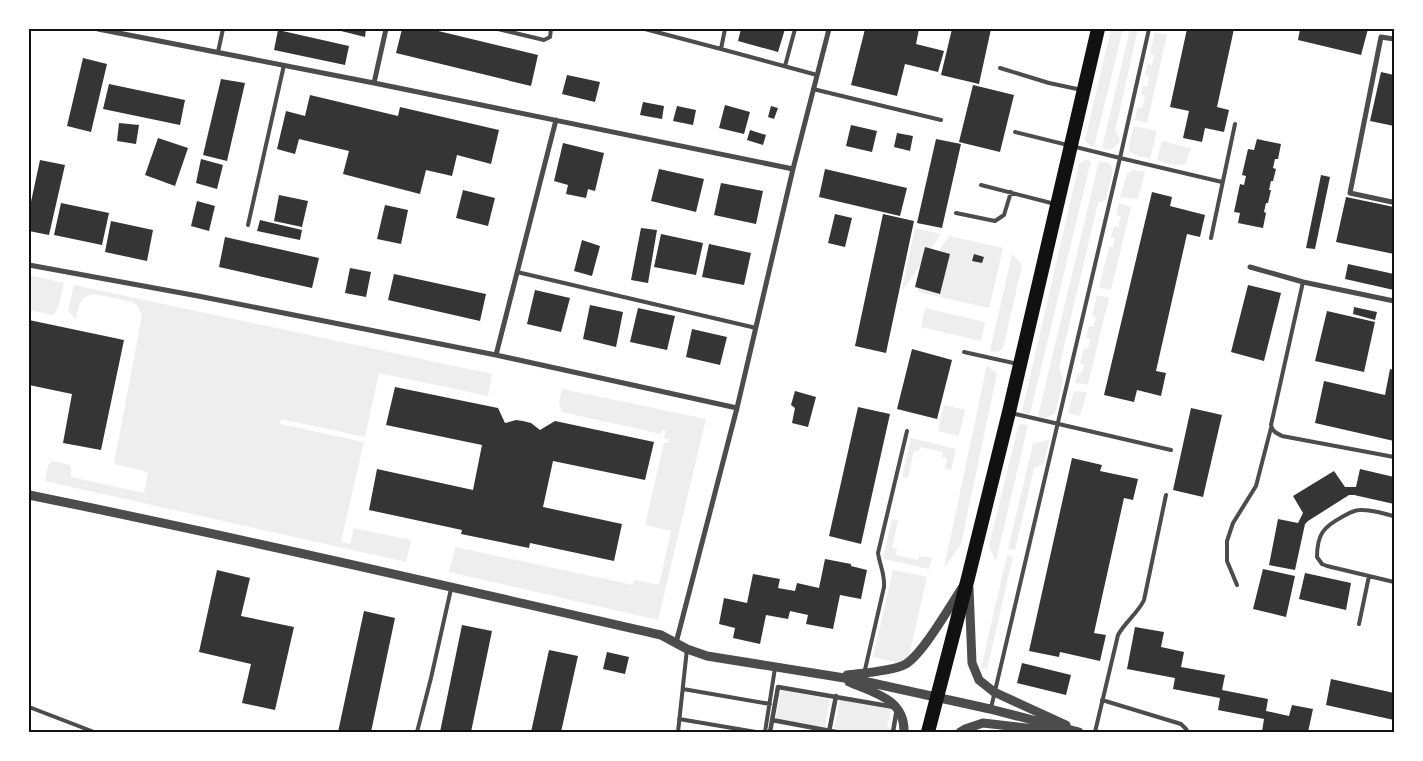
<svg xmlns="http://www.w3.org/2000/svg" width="1423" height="761" font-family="Montserrat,sans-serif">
<rect width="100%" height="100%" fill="#fff"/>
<path fill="#eee" d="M1111 29H1123L1094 147 1090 146 1085 140Z
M1130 29H1138L1115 131 1120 138 1119 143 1110 150 1102 148Z
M1155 32 1167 35 1147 123 1135 120 1138 107 1142 108 1145 96 1141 95 1143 86 1147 87 1149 76 1145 75 1148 64 1152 65 1154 55 1150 54Z
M1134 126 1157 131 1150 159C1123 152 1127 152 1134 126Z
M1162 141 1191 148 1186 163C1178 168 1166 163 1157 160Z
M1085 160 1091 161 1030 414 1024 413 1022 411 1023 407 1079 164Z
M1099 161 1109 163 1113 170 1106 200 1098 203 1059 368 1063 378 1055 414 1045 418 1038 416Z
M1133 170 1145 172 1138 199 1120 197 1127 174Z
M1119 203 1131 207 1111 290 1099 287 1109 247H1113L1115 238 1111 237 1114 226 1118 227 1121 216 1116 215Z
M915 228 941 234 904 289H902Z
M949 236 1003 248 989 308 918 292 921 277Z
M1012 254 1022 265 1003 349 997 352 990 351Z
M29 275 64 283 58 308 53 315 29 310Z
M74 285 492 374 488 396 379 373 365 437 281 419 280 424 364 442 341 542 350 544 354 528 411 540 406 562 45 481 48 465 53 461 70 465 71 467V477L144 493 148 472 114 464 142 315 137 305 132 302 94 294C80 295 78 308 76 320L68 311Z
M1097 295 1109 298 1088 384 1075 383 1078 373H1082L1084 365 1080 364 1084 348 1088 349 1090 339 1086 338 1089 326 1093 327 1096 317 1092 316Z
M925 308 985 322 981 341 921 327Z
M987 365 997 374 961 544 944 568Z
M562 389 706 419 658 620 449 572 455 547 633 585 634 580 659 585 671 531 645 525 664 442 668 443 669 439 664 438 666 431 662 430 661 434 562 412 559 403Z
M1074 391 1087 392 1080 416 1068 413Z
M944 405 965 410 959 436 938 431Z
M1022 424 1028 425 996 561 989 546 1018 427 1019 425Z
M911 438 956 449 951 470 945 469 947 458 942 457 943 452 920 447 919 451H914L908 478 902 477Z
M1050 439 1044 463 1034 468 1015 550 1008 549 1033 444Z
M892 519 898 520 892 548 897 549 896 555 918 560 919 556 932 558 929 569 883 559Z
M1007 555 1013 557 987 669 981 668Z
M893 570 927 577 907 665 873 657Z
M781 690 830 699 825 727 776 719Z
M840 699 891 709 887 727 892 728 891 732H850L834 729Z"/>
<path fill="#353535" d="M342 29H366L365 37 341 31Z
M402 29H430L538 55 531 86 396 53Z
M741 29H785L778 52 738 41Z
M865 29H919L916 44 944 51 938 72 905 64 897 96 851 85Z
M952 29H991L979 84 941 75Z
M1187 29H1234L1217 107 1229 110 1224 132 1205 128 1202 142 1183 138 1189 111 1170 107Z
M1300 29H1368L1361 55 1298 40Z
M278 30 349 46 345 65 274 50Z
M83 58 107 64 91 132 67 126Z
M1381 72 1394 75V126L1370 121Z
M567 75 600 82 595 102 562 94Z
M221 79 245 83 227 161 203 155Z
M109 84 185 100 180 125 103 109Z
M973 85 1014 95 1000 152 959 142Z
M310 95 398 116 400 107 499 130 491 164 457 155 452 176 426 170 420 194 343 174 349 151 299 139 295 154 277 149 286 111 305 116Z
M643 102 664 106 662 119 640 115Z
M725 105 750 112 744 134 719 128Z
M677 106 696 110 693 125 673 121Z
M771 106 778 108 774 119 768 117Z
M119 123 139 125 136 144 117 141Z
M851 125 877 131 872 152 846 146Z
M750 130 766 135 763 145 747 140Z
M897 133 913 136 910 151 894 147Z
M158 138 188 148 175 186 145 175Z
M936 139 961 144 942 228 917 223Z
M1257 139 1281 144 1278 159H1275L1273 168 1276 169 1273 181H1271L1269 190H1271L1268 203H1266L1264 212 1266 213 1263 228 1238 223 1240 213 1234 212 1240 184 1244 185 1246 176 1242 175 1248 149 1254 150Z
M563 143 604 153 595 191 588 189 586 198 566 194 568 185 554 181Z
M201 159 223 165 217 189 196 183Z
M40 160 65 165 49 235 29 231V211Z
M659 169 704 179 696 212 651 201Z
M825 169 907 188 900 216 819 197Z
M1321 175 1330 177 1315 249 1306 248Z
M721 183 763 191 756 224 714 215Z
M463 190 495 198 488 226 456 218Z
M1152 192 1172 197 1170 206 1205 215 1200 237 1187 234 1156 371 1166 373 1161 396 1137 390 1134 402 1104 395Z
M279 195 308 201 302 227 274 221Z
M1346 197 1394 207V254L1336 242Z
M197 201 215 206 209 231 191 226Z
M61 203 109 213 102 245 54 235Z
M385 205 408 210 401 244 377 239Z
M835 214 852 218 845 247 828 243Z
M883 214 914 221 886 353 855 346Z
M260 220 302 230 300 240 257 231Z
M111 221 153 230 147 261 105 252Z
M641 228 657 230 648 283 631 280Z
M661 234 703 243 696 275 654 267Z
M225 237 319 258 312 288 219 267Z
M582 240 600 246 592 276 574 271Z
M709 244 751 253 744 285 702 277Z
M925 247 950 254 940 294 915 287Z
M974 254 984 257 982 263 972 261Z
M1348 264 1394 274V290L1345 279Z
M350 268 371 272 366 297 345 293Z
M394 274 486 294 480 321 388 300Z
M1248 285 1281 293 1264 361 1231 352Z
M535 290 570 298 561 332 527 324Z
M590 305 623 312 616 347 583 339Z
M1354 307 1377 312 1375 320 1353 314Z
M638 308 675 316 667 350 630 342Z
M1327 311 1375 322 1364 372 1315 361Z
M29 320 124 340 101 450 63 443 72 394 29 385Z
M692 329 727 337 720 365 686 357Z
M912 349 952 360 937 419 897 409Z
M1390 369 1394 370V441L1315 423 1324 381 1385 395Z
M395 387 498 408 505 423 516 420 523 421 531 423 540 430 555 421 654 442 645 480 553 461 543 507 622 524 614 561 530 543 529 548 461 534 462 530 369 510 377 469 473 490 482 445 386 425Z
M795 391 816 397 808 427 792 423 795 408 791 405Z
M858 407 890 414 861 544 829 536Z
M1191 408 1222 415 1203 497 1173 490Z
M1072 458 1102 465 1100 471 1138 479 1133 500 1124 498 1094 633 1106 635 1100 661 1060 652 1059 657 1029 651Z
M1360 469 1394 477V504L1354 495H1349L1308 521 1305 524 1295 570 1269 565 1278 519 1298 523 1303 513 1293 496 1334 471 1345 487H1356Z
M825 559 851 564V566L867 570 861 599 840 595 833 629 806 624 808 615 790 611 788 619 766 615 760 644 733 638 735 628 719 624 724 598 747 603 753 574 780 579 778 588 795 591 797 583 819 588Z
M1263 569 1295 576 1286 617 1253 609Z
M217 570 250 578 241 616 294 627 275 710 242 703 251 664 199 652Z
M1305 573 1351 583 1346 610 1299 599Z
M364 611 395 618 371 732H338Z
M462 625 492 631 471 732H440Z
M1135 627 1164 632 1161 647 1184 652 1181 667 1225 675 1222 690 1268 699 1266 711 1289 716 1292 705 1313 709 1308 732H1262L1264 719 1218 710 1220 698 1173 689 1175 678 1127 669Z
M549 650 578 656 561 732H531Z
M607 652 629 657 625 674 603 669Z
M1022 663 1071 675 1066 695 1017 683Z
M1331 679 1394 693V720L1326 705Z"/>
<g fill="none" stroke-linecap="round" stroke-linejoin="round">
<path stroke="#4c4c4c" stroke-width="4" d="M498 29 544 40 550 37 551 29
M645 29 721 49
M725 29 721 49 817 75
M218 52 223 29
M785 66 795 29
M1000 68 1049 83 1082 90
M813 89 941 120
M1015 132 1120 158 1149 29
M981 185 1055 204
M956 213 995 221 1004 215 1011 192
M248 225 284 65
M1211 238 1235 124
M517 272 756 328
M1303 282 1271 425C1272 431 1276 433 1282 436L1394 457
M964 352 1018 364
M1011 413 1171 450
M1394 516C1384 514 1371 509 1360 510 1353 510 1348 514 1342 517 1323 527 1317 535 1317 557L1322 564 1327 566 1394 582
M1237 585 1227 561V541L1233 523 1256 486 1271 428
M1359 624 1369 576
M864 674 884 587C885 574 880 566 878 553L907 431
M683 689 770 704
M1102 700 1181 724 1186 729 1188 732
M29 707 94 732
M991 708 1120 158 1222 182
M679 719 756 732
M417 732 431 678 451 589
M678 732 687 649
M765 732 775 668
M1095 732 1118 635C1125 622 1138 613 1144 600L1166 495"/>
<path stroke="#4c4c4c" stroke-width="4.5" d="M772 720 836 732
M770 732 778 687 894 707
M829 732 836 696
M893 732 896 714"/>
<path stroke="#4c4c4c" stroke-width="5" d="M98 29 374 83 793 169
M374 83 386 29
M1392 202 1350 193 1381 37 1394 39
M29 265 198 296 496 355 737 408
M1250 267 1303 282 1394 301
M496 355 556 120
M676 643 737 408 793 169 829 29"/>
<path stroke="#4c4c4c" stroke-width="9" d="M29 495C240 538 451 587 661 635L687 649 707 656 863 681 990 709 1079 732
M969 588 972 663 979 680 994 692 1066 725
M847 675C863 673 892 671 904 665 921 657 950 606 962 588
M849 682C874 693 905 699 904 732
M960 732 965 729 983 723 1060 732"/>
<path stroke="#111" stroke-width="14" d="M928 732 968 578 1009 412 1098 29"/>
</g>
<rect width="1423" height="761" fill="none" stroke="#ffffff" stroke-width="60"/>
<rect x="30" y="30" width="1363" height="701" fill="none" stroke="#111" stroke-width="2"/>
</svg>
